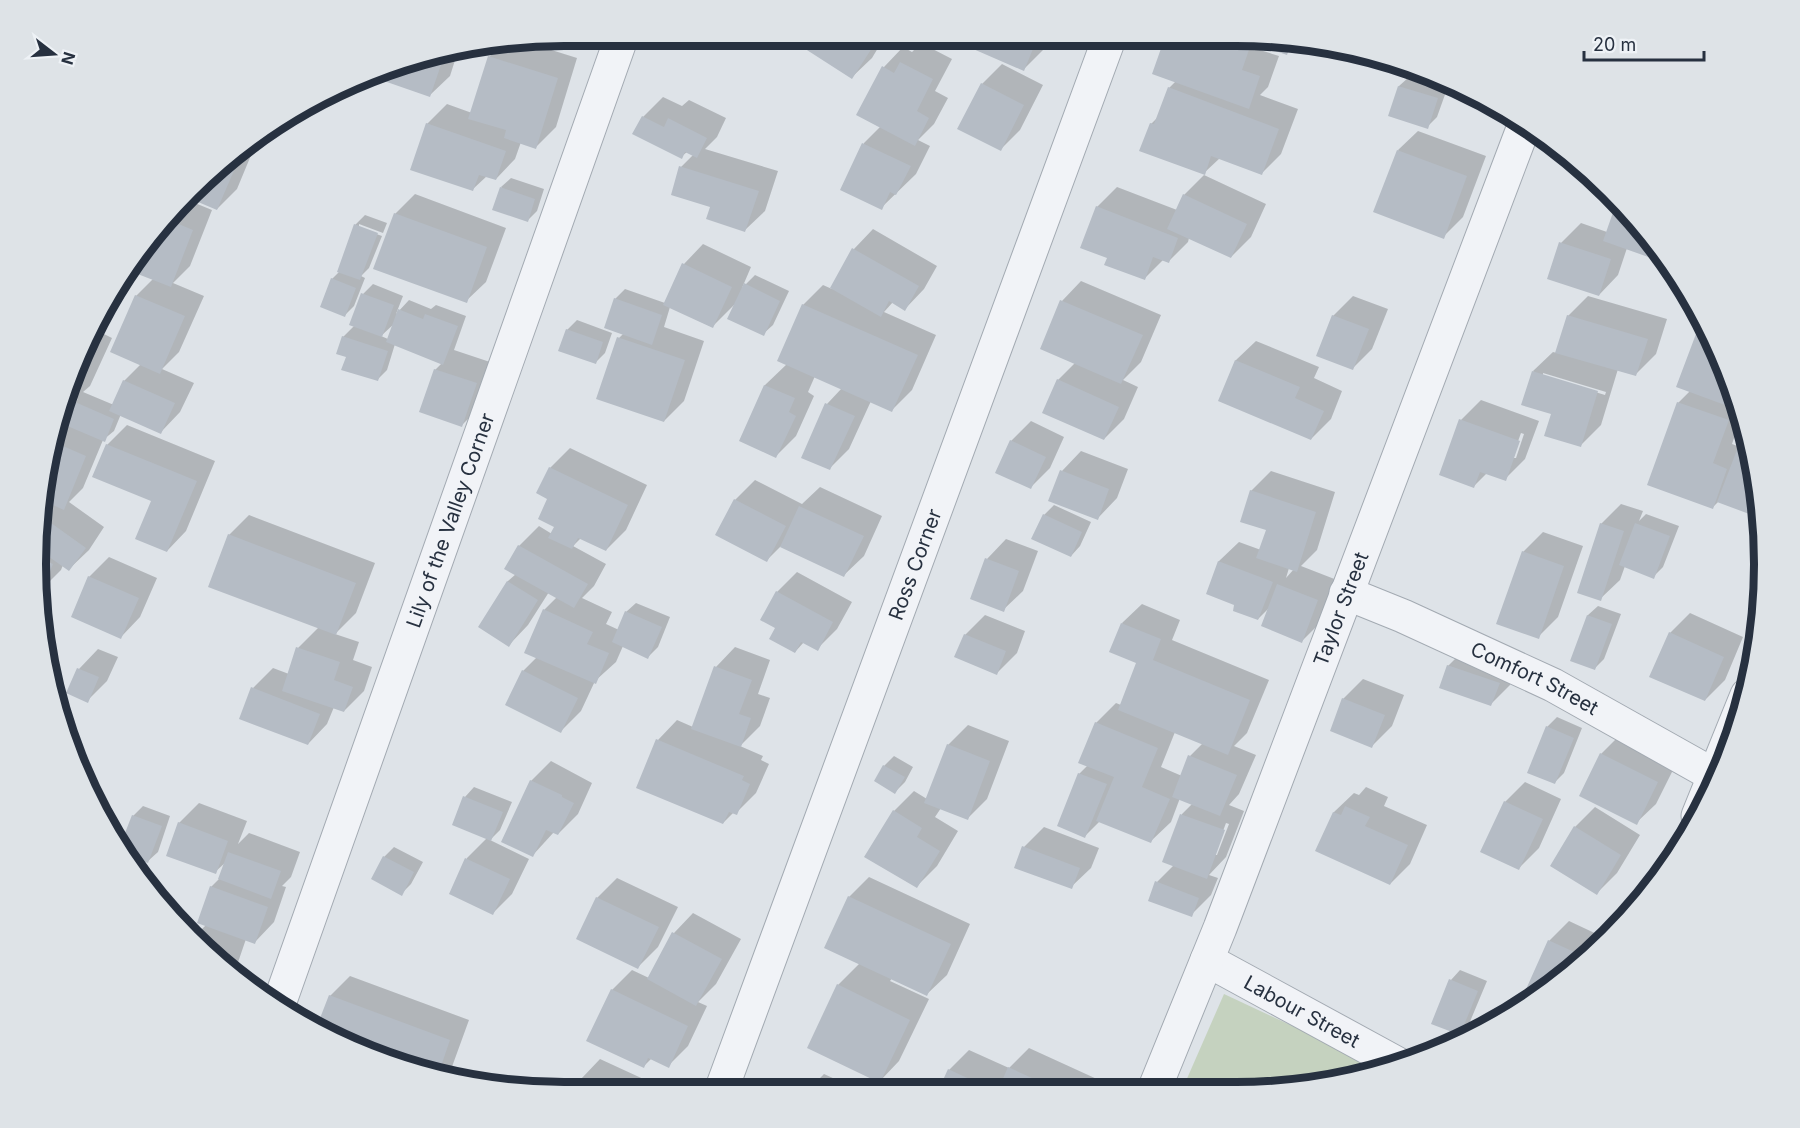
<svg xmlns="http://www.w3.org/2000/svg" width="1800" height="1128" font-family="Inter,sans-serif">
<rect width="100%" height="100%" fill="#dee3e8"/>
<path fill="#c5d2bf" d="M1224 994 1378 1066 1374 1073 1271 1091 1182 1090Z"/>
<path fill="#0003" fill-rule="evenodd" d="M802 37 884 38 872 58 852 77Z
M952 38 1048 39 1044 49 1024 69Z
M1166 40H1300L1287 53 1262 45 1260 50 1279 56 1268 87 1260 95 1298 109 1281 154 1261 174 1220 158 1204 173 1151 124 1158 117 1169 88 1176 81 1154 73Z
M526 42 577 58 556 127 536 147 521 142 515 159 496 179 487 176 473 189 427 124 447 104 472 113 489 57 500 47Z
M921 43 952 59 935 91 948 98 934 124 918 140 930 146 916 174 881 208 842 189 864 143 881 126 858 115 884 67 903 47 912 52Z
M457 54 450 76 430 95 386 80 391 66 395 64Z
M1002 64 1043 85 1020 130 1000 150 982 84Z
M1409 77 1447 89 1437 117 1427 127 1390 115 1399 86Z
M663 97 682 106 689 100 726 118 717 137 705 149 778 171 765 211 745 230 712 206 681 167 693 155 687 152 681 157 634 134 643 117Z
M317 102 310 109 306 108Z
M1418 131 1486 156 1463 217 1443 237 1398 150Z
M259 136 237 189 217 209 193 198Z
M1204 175 1266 204 1251 237 1231 257 1189 238 1188 242 1168 262 1163 260 1145 278 1109 257 1097 207 1117 187 1177 210 1184 195Z
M511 178 544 189 537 211 527 221 501 187Z
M415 194 506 228 486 282 466 301 395 214Z
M190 201 212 210 190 266 173 283 204 296 179 352 162 369 194 383 180 412 161 432 121 414 114 431 103 440 83 488 69 502 104 527 89 550 69 569 63 565 61 570 41 590 39 589 36 564 60 417 68 421 78 398 70 406 64 394 98 331 112 338 90 386 83 392 114 405 124 381 141 364 136 296 153 279 131 270 145 243Z
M1618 202 1633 216 1659 252 1654 257 1627 248 1618 275 1599 295 1561 243 1581 223 1607 232Z
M365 215 387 223 383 233 359 224V228L382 236 369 268 361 276 365 278 354 306 345 315 332 279 340 271 355 225Z
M873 229 937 266 924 289 905 309 893 302 884 312 936 335 912 390 892 410 871 401 849 449 829 469 803 457 827 404 842 388 815 376 808 392 814 396 796 436 776 456 741 440 765 385 787 364 803 305 823 285 832 289 854 249Z
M703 244 751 267 742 288 755 275 789 291 773 325 763 334 736 303 712 327 670 307 664 327 704 341 684 401 664 421 619 338 624 333 615 299 625 289 665 303 684 264Z
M1081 281 1161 315 1141 362 1123 380 1138 387 1124 419 1104 439 1058 380 1076 362 1062 301Z
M373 284 403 296 396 314 409 300 431 309 436 305 466 316 454 350 496 364 482 405 462 425 435 370 442 363 395 344 387 370 377 380 348 356 343 337 355 325 363 294ZM395 323 388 339 381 336Z
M1353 296 1388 309 1372 349 1352 369 1333 316Z
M1588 296 1667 319 1656 354 1636 374 1618 369 1601 425 1581 445 1533 371 1553 352 1557 353 1568 316ZM1543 373 1606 392 1605 395 1543 376Z
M577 320 612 333 605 353 596 362 567 330Z
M1703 320 1735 393 1733 395 1736 396 1741 417 1732 444 1740 447 1745 434 1760 495V517L1719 501 1713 507 1678 403 1690 391Z
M1256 341 1319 367 1314 378 1342 391 1331 419 1311 439 1220 400 1236 360Z
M1481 400 1539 421 1525 459 1505 479 1487 473 1474 486 1441 474 1461 420ZM1521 433 1524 434 1516 458H1512Z
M1031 421 1064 437 1050 468 1030 488 1011 441Z
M127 425 215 461 186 531 167 551 153 500 107 445Z
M570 448 647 485 626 530 606 550 581 538 573 546 606 564 594 586 582 598 612 612 606 624 619 630 626 612 636 603 670 617 658 647 648 657 623 646 616 662 595 681 581 711 561 731 523 671 537 657 544 610 557 597 549 592 528 625 509 645 480 627 508 581 516 574 519 546 539 526 552 534 556 526 549 498 550 468Z
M1081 451 1128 469 1117 498 1098 518 1062 471Z
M1271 471 1335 492 1317 550 1301 566 1337 580 1322 621 1302 641 1270 607 1258 619 1236 604 1208 593 1219 561 1239 542 1261 550 1267 529 1251 491ZM1289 568 1294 569 1286 578Z
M755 480 802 504 820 487 882 516 864 556 844 575 781 546 767 560 717 534 735 500Z
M1621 504 1643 511 1639 521 1646 514 1679 526 1663 567 1653 577 1625 566 1620 580 1600 599 1601 524Z
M1054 505 1091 522 1080 546 1071 556 1044 515Z
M249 515 375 563 356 613 335 634 359 642 353 660 372 667 364 691 344 711 334 707 327 724 308 744 253 688 273 668 289 674 298 648 319 627 229 535Z
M1543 532 1583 546 1558 617 1538 637 1523 552Z
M1006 539 1038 551 1023 591 1003 610 987 559Z
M109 557 157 578 140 617 121 637 89 577Z
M797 572 852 602 837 629 817 649 804 642 795 652 777 627 762 619 777 592Z
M1142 604 1180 620 1172 640 1269 680 1247 733 1234 746 1256 755 1239 794 1229 805 1244 811 1226 857 1209 875 1218 878 1211 895 1191 915 1157 882 1174 865 1164 861 1182 814 1193 803 1180 798 1171 822 1151 841 1100 821 1085 836 1079 774 1088 765 1096 723 1116 703 1121 705 1138 662 1122 623ZM1175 732 1203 743 1190 756 1182 776 1161 767ZM1226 823 1229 824 1217 855H1214Z
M1598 606 1621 614 1604 659 1595 668 1572 660 1588 615Z
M1690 613 1743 637 1725 680 1705 700 1670 633Z
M985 615 1025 631 1017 653 997 673 965 635Z
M1468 646 1518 663 1510 685 1491 704 1448 666Z
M735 647 770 660 758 694 770 698 760 726 740 746 763 756 761 760 769 764 756 793 736 813 734 812 723 823 658 740 677 720 693 727 716 667Z
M98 649 118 657 107 681 87 701 79 669Z
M1363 679 1404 695 1392 726 1372 746 1343 699Z
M1557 717 1582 728 1564 773 1554 783 1547 727Z
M968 725 1009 741 987 799 968 818 941 808 935 817 958 831 937 866 917 886 894 811 914 791 927 799 948 745Z
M1621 734 1677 762 1656 804 1636 823 1601 754Z
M894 756 913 767 905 782 895 792 884 766Z
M551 761 592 783 578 814 558 834 554 832 533 855 531 781Z
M1525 782 1561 799 1539 848 1519 868 1505 802Z
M474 787 512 802 500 830 490 840 529 859 512 894 493 913 451 893 467 858 487 838 465 797Z
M1366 787 1388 797 1384 806 1427 825 1410 864 1390 884 1317 850 1334 812 1354 793 1359 795Z
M199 803 247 821 238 844 249 833 300 852 291 877 282 886 286 887 274 922 255 942 246 939 234 974 197 934 206 925 211 887 219 879 226 862 215 872 179 823Z
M143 806 170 816 158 852 148 861 123 852 121 848 133 816Z
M1595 807 1640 835 1617 873 1597 893 1575 827Z
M1044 827 1099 848 1091 868 1071 887 1024 847Z
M394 847 423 862 411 884 401 894 373 879 384 857Z
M869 877 970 924 947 975 927 994 892 978 890 981 929 999 899 1061 880 1081 838 985 860 963 849 897Z
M617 878 678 907 658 947 638 967 597 898Z
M693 913 741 939 716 984 698 1002 707 1006 688 1046 668 1066 652 1058 644 1066 612 990 632 970 649 978 674 933Z
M1569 921 1601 936 1596 949 1584 961 1522 1002 1549 941Z
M1460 970 1487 981 1469 1024 1460 1033 1433 1023 1451 980Z
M350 976 469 1020 449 1075 362 1052 330 996Z
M1029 1048 1110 1085 1108 1090 940 1089 949 1070 969 1050 1009 1068Z
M600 1059 663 1088H576L581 1079Z
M824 1074 857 1089H809Z"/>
<path fill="#b5bcc5" d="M800 37 856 38 872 48 852 79 796 43Z
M948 38 1037 39 1024 71Z
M1164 40H1241L1251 44 1242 70 1260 76 1249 109 1152 74Z
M1250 40H1292L1287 55 1250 42Z
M444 56 430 97 384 81 389 67 395 64Z
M488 56 558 78 536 149 504 138 506 130 468 119Z
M900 62 933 79 917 111 929 118 915 146 856 115 882 66 894 73Z
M981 83 1024 105 1001 151 957 129Z
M1398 86 1438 98 1428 129 1388 116Z
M1168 87 1279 129 1262 175 1211 156 1205 175 1139 151 1150 123 1154 124Z
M642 116 664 127 668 118 707 138 697 158 685 152 682 159 632 134Z
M426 123 506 151 496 180 479 175 473 191 410 170Z
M862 143 911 166 896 195 890 192 882 210 840 190Z
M1397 150 1467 176 1444 239 1373 212Z
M242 152 217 210 191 199Z
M679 166 759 191 745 232 706 219 710 207 671 195Z
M500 187 535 199 528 222 492 210Z
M1183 194 1247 224 1231 258 1167 229Z
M1617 201 1633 216 1657 250 1654 259 1603 241Z
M1096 206 1178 238 1169 263 1153 257 1145 280 1104 265 1107 258 1080 248Z
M394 213 487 247 467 303 373 269Z
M169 220 193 230 171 287 130 271 145 243Z
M354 224 378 233 360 280 337 272Z
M1559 242 1611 259 1599 296 1547 279Z
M852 248 919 286 905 311 889 301 881 317 830 288Z
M682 263 732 287 713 328 663 305Z
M331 278 356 288 345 317 320 307Z
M744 283 780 301 764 336 727 319Z
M361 293 394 305 382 337 349 325Z
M135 295 185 316 160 374 110 352Z
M614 298 662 315 652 345 604 328Z
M1060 300 1143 335 1121 384 1040 349Z
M802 304 918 355 892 412 777 361Z
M398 309 423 319 425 314 458 326 443 365 386 342Z
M1332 315 1369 329 1353 370 1316 356Z
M1567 315 1648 339 1636 376 1555 353Z
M1702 318 1732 387 1725 405 1676 387Z
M566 329 603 342 596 364 558 351Z
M342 336 388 351 378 381 341 370 346 357 336 354Z
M617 337 685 360 664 422 596 399Z
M85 354 93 358 70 408 62 404 64 394Z
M1235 360 1300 387 1295 398 1324 411 1311 440 1218 401Z
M434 369 477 383 462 427 419 412Z
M1532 371 1598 391 1581 447 1544 436 1551 414 1521 405Z
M1057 379 1119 407 1104 440 1042 413Z
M123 380 175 403 161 434 109 411Z
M764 385 795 398 789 412 796 416 776 458 739 441Z
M75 402 114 419 105 442 65 425Z
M1677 402 1729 420 1713 463 1727 469 1713 509 1647 485Z
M825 403 855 416 830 470 801 458Z
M1459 419 1520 441 1506 481 1480 472 1474 488 1439 475Z
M1743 434 1745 435 1760 495V518L1717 502Z
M1010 440 1046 457 1031 489 995 473Z
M56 443 86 456 64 510 46 502Z
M106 444 197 481 167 552 135 539 151 501 92 477Z
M549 467 628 505 606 551 578 538 572 549 548 538 554 527 538 519 547 499 536 493Z
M1060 470 1109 489 1098 520 1048 501Z
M1250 490 1316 512 1297 572 1256 558 1266 530 1240 522Z
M734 499 786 526 767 562 715 535Z
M799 506 864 536 844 577 780 547Z
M1043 514 1082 532 1071 557 1031 539Z
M44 518 86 548 69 571 38 549Z
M1600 523 1624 531 1601 601 1577 593Z
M1635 523 1670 536 1654 579 1619 565Z
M228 534 356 583 336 635 208 587Z
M518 545 588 584 574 608 504 569Z
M1522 551 1564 566 1539 639 1496 624Z
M37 557 53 564 42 591 40 590 36 564Z
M985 558 1019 571 1004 612 970 599Z
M1218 561 1273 582 1258 620 1233 611 1234 605 1206 594Z
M88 576 139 598 121 639 71 617Z
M507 581 538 600 509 647 478 627Z
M1277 584 1318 600 1302 643 1261 626Z
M776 591 833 622 818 651 801 642 795 653 769 639 775 628 760 620Z
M543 609 593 632 587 644 609 653 596 684 524 653Z
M625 611 662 627 648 659 612 642Z
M1587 615 1612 624 1595 670 1570 661Z
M1121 623 1161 639 1153 660 1250 700 1228 755 1118 710 1136 663 1109 652Z
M1669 632 1724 657 1705 701 1649 677Z
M964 634 1006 651 997 675 954 657Z
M296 647 340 662 334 680 353 687 344 712 282 691Z
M1447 665 1500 683 1491 706 1439 688Z
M714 666 752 680 739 714 751 718 741 747 691 729Z
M77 668 99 677 88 703 66 693Z
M522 670 578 698 561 733 505 705Z
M251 687 320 714 308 745 239 719Z
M1342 698 1385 715 1372 748 1330 731Z
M1095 722 1158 748 1142 787 1170 799 1151 843 1096 821 1114 777 1078 763Z
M1546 726 1574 738 1555 784 1527 773Z
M656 739 744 776 742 780 750 784 737 815 729 812 723 824 636 788Z
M947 744 990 761 968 820 924 803Z
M1600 753 1658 782 1637 825 1579 796Z
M1188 755 1237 775 1220 816 1172 797Z
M883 765 905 777 895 794 874 781Z
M1078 773 1107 784 1085 838 1057 826Z
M530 780 562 795V797L574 803 558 835 546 830 533 857 501 842Z
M463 796 503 812 491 841 452 825Z
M1504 801 1543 819 1519 870 1480 852Z
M1345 806 1370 817 1365 826 1408 845 1390 885 1315 851 1333 812 1341 815Z
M893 810 922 828 917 837 940 851 917 888 864 857Z
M1180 814 1225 830 1207 879 1162 862Z
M132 815 162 826 148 863 124 854 120 846Z
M178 822 228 841 216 874 166 856Z
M1574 826 1621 855 1597 895 1550 866Z
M1022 846 1080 868 1072 889 1014 868Z
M228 852 281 871 271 899 218 879Z
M383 856 414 872 402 896 371 879Z
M465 858 510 879 493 915 449 894Z
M1155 881 1199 898 1192 917 1148 901Z
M210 886 268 907 255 944 197 923Z
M848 896 951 944 927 996 824 948Z
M596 897 659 927 638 969 576 939Z
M672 932 722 959 696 1006 647 979Z
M1548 940 1583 956 1579 965 1519 1005Z
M214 952 227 956 225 964Z
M1449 979 1478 991 1460 1035 1431 1024Z
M837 984 910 1020 880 1083 807 1048Z
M611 989 688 1026 669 1068 648 1058 644 1068 586 1041Z
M329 995 450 1040 439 1072 362 1052 317 1026Z
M1008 1067 1058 1090H998Z
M948 1069 993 1090 939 1089Z
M579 1078 601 1088H575Z"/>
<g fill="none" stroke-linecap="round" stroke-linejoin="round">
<defs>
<g id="minor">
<path id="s1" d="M1346 593 1403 616 1553 685 1717 777"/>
<path d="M1698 816 1747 695"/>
<path id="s2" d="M1207 960 1398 1064"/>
<path id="s3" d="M279 1004 622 36"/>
<path id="s4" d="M722 1088 1109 39"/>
<path id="s5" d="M1154 1090 1220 928 1524 126"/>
</g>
</defs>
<use href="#minor" stroke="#a3aab2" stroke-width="35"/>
<use href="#minor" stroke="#f1f3f7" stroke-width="33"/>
</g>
<g text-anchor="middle" stroke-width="6" stroke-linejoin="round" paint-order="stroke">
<g font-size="20" fill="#273140" stroke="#eef2f6">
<text dy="7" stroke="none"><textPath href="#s3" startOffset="513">Lily of the Valley Corner</textPath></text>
<text dy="7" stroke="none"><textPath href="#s4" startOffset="558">Ross Corner</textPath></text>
<text dy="7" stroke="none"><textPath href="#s5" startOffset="516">Taylor Street</textPath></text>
<text dy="7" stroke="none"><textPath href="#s1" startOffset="207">Comfort Street</textPath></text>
<text dy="7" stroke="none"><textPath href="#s2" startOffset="108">Labour Street</textPath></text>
</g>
</g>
<path d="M0 0H1800V1128H0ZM564 46H1236A518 518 0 0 1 1754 564V564A518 518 0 0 1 1236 1082H564A518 518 0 0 1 46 564V564A518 518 0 0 1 564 46Z" fill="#dee3e7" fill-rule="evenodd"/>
<path fill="none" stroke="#273140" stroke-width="8" d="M564 46H1236A518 518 0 0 1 1754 564V564A518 518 0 0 1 1236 1082H564A518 518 0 0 1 46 564V564A518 518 0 0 1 564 46Z"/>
<g transform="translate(54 54) rotate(107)" stroke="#eef2f6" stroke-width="4.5" paint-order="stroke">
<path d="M0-4.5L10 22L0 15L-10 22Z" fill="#273140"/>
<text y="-9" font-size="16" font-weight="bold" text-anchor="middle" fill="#273140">N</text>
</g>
<path d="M1584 51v9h120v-9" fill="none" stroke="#273140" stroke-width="3"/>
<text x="1593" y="51" font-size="18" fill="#273140" stroke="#eef2f6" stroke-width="4.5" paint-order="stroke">20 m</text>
</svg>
